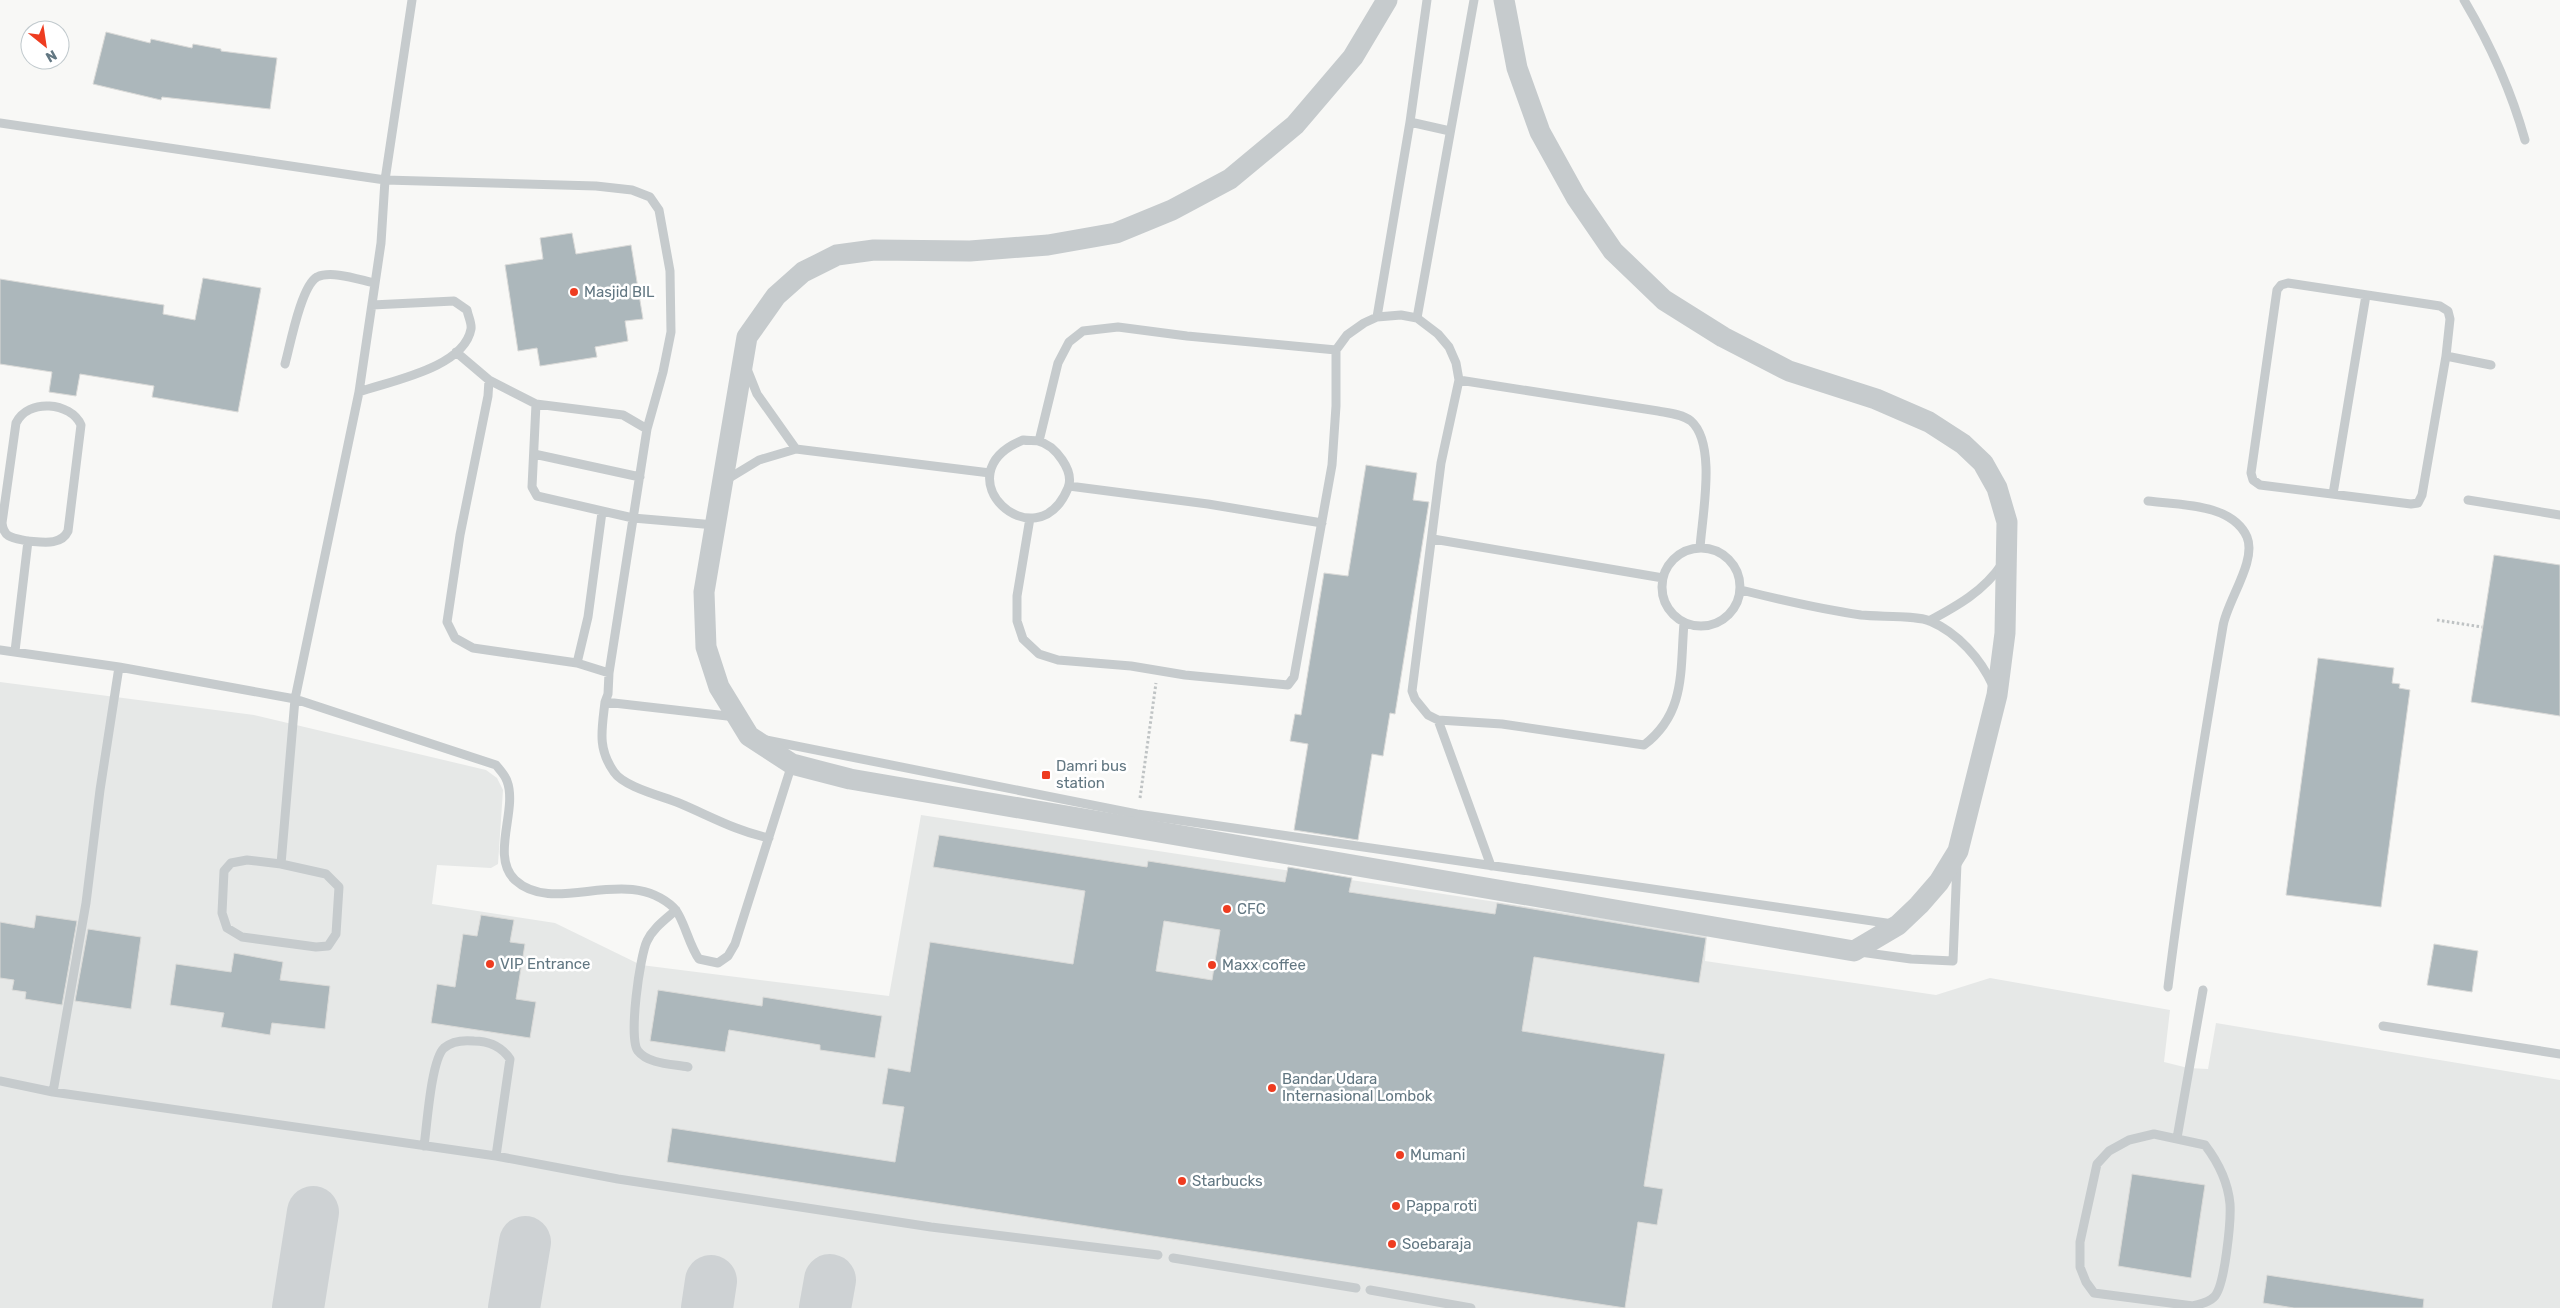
<svg xmlns="http://www.w3.org/2000/svg" width="2560" height="1308" font-family="Rubik,sans-serif">
<rect width="100%" height="100%" fill="#f8f8f6"/>
<path fill="#e6e8e7" d="M0 682 254 715 486 770 497 778 503 790 498 864 491 868 437 865 432 904 555 923 641 965 889 996 921 815 1707 934 1705 961 1936 995 1990 978 2170 1010 2164 1062 2188 1068 2208 1069 2216 1023 2560 1080V1308H0Z"/>
<g fill="none" stroke-linecap="round" stroke-linejoin="round">
<path stroke="#ced2d4" stroke-width="52" d="M298 1308 313 1212
M514 1308 525 1242
M707 1308 711 1281
M825 1308 830 1280"/>
</g>
<path fill="#acb7bb" stroke="#dadad8" fill-rule="evenodd" d="M106 32 150 43 151 39 192 48 193 44 221 49V51L277 58 270 109 162 97 161 100 93 84Z
M572 233 576 254 631 245 643 319 625 321 628 341 595 347 597 357 540 366 537 348 518 351 505 265 543 259 540 238Z
M203 278 261 288 238 412 152 397 154 386 80 374 76 396 49 392 52 372 0 364V279L164 305 163 314 195 320Z
M1366 465 1417 473 1413 500 1429 502 1395 714 1390 713 1383 756 1372 754 1358 840 1294 830 1308 744 1290 741 1295 714 1301 715 1324 573 1348 576Z
M2494 555 2560 565V716L2471 702Z
M2318 658 2394 668 2392 683 2400 684 2399 688 2410 690 2381 907 2286 895Z
M939 835 1147 867 1148 861 1285 882 1288 867 1352 878 1349 892 1495 914 1497 903 1706 938 1699 983 1534 957 1522 1031 1665 1054 1644 1186 1663 1189 1657 1225 1638 1222 1625 1308 667 1162 672 1128 895 1162 904 1107 882 1104 888 1068 910 1072 930 942 1073 964 1085 891 933 867ZM1164 921 1220 930 1212 980 1156 971Z
M36 915 77 921 62 1005 25 999 26 992 12 990 14 980 0 978V922L34 928Z
M481 915 514 920 510 942 525 944 516 999 536 1002 530 1038 431 1023 437 984 455 987 463 934 477 936Z
M88 929 141 937 131 1009 75 1001Z
M2434 944 2478 951 2472 992 2427 985Z
M234 953 283 962 280 980 330 986 325 1029 272 1023 270 1035 221 1027 224 1013 170 1005 176 964 231 972Z
M658 990 762 1006 763 997 882 1016 875 1058 820 1050V1045L729 1030 725 1052 650 1041Z
M2132 1174 2205 1185 2191 1278 2118 1266Z
M2267 1275 2424 1299 2423 1308H2294L2263 1303Z"/>
<g fill="none" stroke-linecap="round" stroke-linejoin="round">
<path stroke="#bfc3c4" stroke-width="3" stroke-dasharray="2.5 2.5" stroke-linecap="butt" d="M2437 620 2482 627
M1140 798 1156 683"/>
<path stroke="#c6cbcd" stroke-width="9" d="M1427 0 1410 122 1450 131
M2464 0C2490 44 2511 90 2525 140
M0 123 385 180 596 186 632 190 650 197 659 210 670 271 671 332 663 372 647 429
M2288 283 2440 306 2448 311 2450 319 2446 356 2422 495 2418 503 2411 504 2260 485 2253 480 2251 473 2277 290 2281 285Z
M1377 317 1410 122
M1417 318 1474 0
M456 352 489 380 488 396 460 535 447 622 455 638 473 648 577 663 609 673 647 429 623 415 536 404 489 380
M2446 356 2491 365
M285 364C290 346 301 286 317 277 332 270 360 280 375 283
M747 369 757 394 796 449
M1459 380 1658 411C1669 413 1682 414 1691 421 1717 444 1702 516 1700 548
M359 392C390 381 464 368 471 329 472 323 468 316 467 310L454 301 372 305
M536 404 532 487 537 496 633 518 715 525
M1023 440C1028 441 1034 440 1038 441 1055 445 1075 471 1068 488 1036 565 939 474 1023 440Z
M1039 441 1058 363 1069 342 1083 331 1118 327 1187 336 1336 350
M534 454 640 477
M726 480 759 460 796 449 990 473
M1069 486 1208 504 1322 523
M2333 494 2366 295
M2468 500 2560 515
M2148 501C2179 505 2232 503 2247 537 2257 561 2227 601 2223 626 2203 746 2183 866 2168 987
M1030 518 1017 596V621L1023 639 1039 654 1058 660 1131 666 1185 675 1288 685 1294 677 1332 465 1336 406V350L1347 335 1364 323 1377 317 1401 315 1417 318 1438 334 1449 347 1456 363 1459 380 1441 463 1412 691 1415 699 1428 715 1438 720 1502 724 1644 745C1686 713 1680 671 1684 623
M1433 539 1663 578
M1662 587a39 39 0 1 1 78 0a39 39 0 1 1-78 0Z
M1741 590C1781 600 1820 609 1861 615 1879 617 1916 615 1930 621 1958 633 1981 659 1993 686
M1929 621C1957 606 1984 591 2002 564
M0 650 119 667 295 699 359 392 381 243 385 180 412 0
M15 651 28 541C14 538 4 539 2 523L16 423C28 398 71 402 81 425L68 531C61 546 42 542 28 541
M577 663 588 617 602 512
M609 673 608 694 605 702 736 717
M605 702C602 729 597 748 614 772 624 787 662 796 679 803 710 816 736 831 769 838
M1438 720 1491 866
M766 740 1137 814 1893 924
M281 864 326 874 339 887 336 934 328 946 316 947 242 937 227 928 222 913 224 871 231 863 247 860 281 864 295 699 496 765C500 770 505 775 507 781 518 810 490 856 515 880 555 917 626 863 674 908 683 916 689 946 699 959L718 963 728 956 735 944 792 764
M676 910C666 919 653 928 647 941 640 955 628 1039 638 1051 648 1064 672 1064 688 1067
M1860 952 1911 959 1953 961 1957 863
M2383 1026 2560 1054
M0 1081 53 1092 496 1156 618 1179 931 1227 1158 1255
M53 1092 86 903 100 790 119 667
M2154 1134 2205 1145C2218 1162 2228 1182 2230 1204 2231 1220 2225 1287 2214 1297 2208 1303 2200 1304 2193 1306L2094 1293 2086 1282 2080 1267V1242L2097 1164 2109 1151 2129 1140Z
M2177 1138 2203 990
M424 1146C427 1126 431 1060 444 1048 452 1041 464 1040 474 1041 489 1041 501 1046 510 1059L496 1156
M1173 1258 1356 1288
M1370 1290 1471 1308"/>
<path stroke="#c6cbcd" stroke-width="21" d="M1387 0 1353 57 1295 125 1230 179 1172 210 1116 233 1048 245 970 251 874 250 837 255 803 272 776 296 747 337 704 592 706 647 719 687 749 736 792 764 850 779 1854 951 1898 925 1919 905 1939 882 1958 851 1997 695 2005 633 2007 522 1997 488 1983 463 1963 444 1929 422 1876 399 1789 371 1723 337 1664 300 1613 251 1576 197 1540 132 1517 68 1504 0"/>
</g>
<g fill="#ee3c20" stroke="#fff" stroke-width="2">
<circle cx="574" cy="292" r="5"/>
<rect x="1041" y="770" width="10" height="10" rx="2.5"/>
<circle cx="1227" cy="909" r="5"/>
<circle cx="490" cy="964" r="5"/>
<circle cx="1212" cy="965" r="5"/>
<circle cx="1272" cy="1088" r="5"/>
<circle cx="1400" cy="1155" r="5"/>
<circle cx="1182" cy="1181" r="5"/>
<circle cx="1396" cy="1206" r="5"/>
<circle cx="1392" cy="1244" r="5"/>
</g>
<g text-anchor="middle" stroke-width="5" stroke-linejoin="round" paint-order="stroke">
<g font-size="15" fill="#627782" stroke="#fff" text-anchor="start">
<text x="584" y="297">Masjid BIL</text>
<text x="1056" y="771">Damri bus<tspan x="1056" dy="17">station</tspan></text>
<text x="1237" y="914">CFC</text>
<text x="500" y="969">VIP Entrance</text>
<text x="1222" y="970">Maxx coffee</text>
<text x="1282" y="1084">Bandar Udara<tspan x="1282" dy="17">Internasional Lombok</tspan></text>
<text x="1410" y="1160">Mumani</text>
<text x="1192" y="1186">Starbucks</text>
<text x="1406" y="1211">Pappa roti</text>
<text x="1402" y="1249">Soebaraja</text>
</g>
</g>
<g transform="translate(45 45) rotate(150)"><circle r="24" fill="#ffffff" stroke="#c0c9cd"/>
<path d="M0-4L9 19L0 12L-9 19Z" fill="#ee3c20"/>
<text y="-8" font-size="14" font-weight="bold" text-anchor="middle" fill="#627782">N</text>
</g>
</svg>
